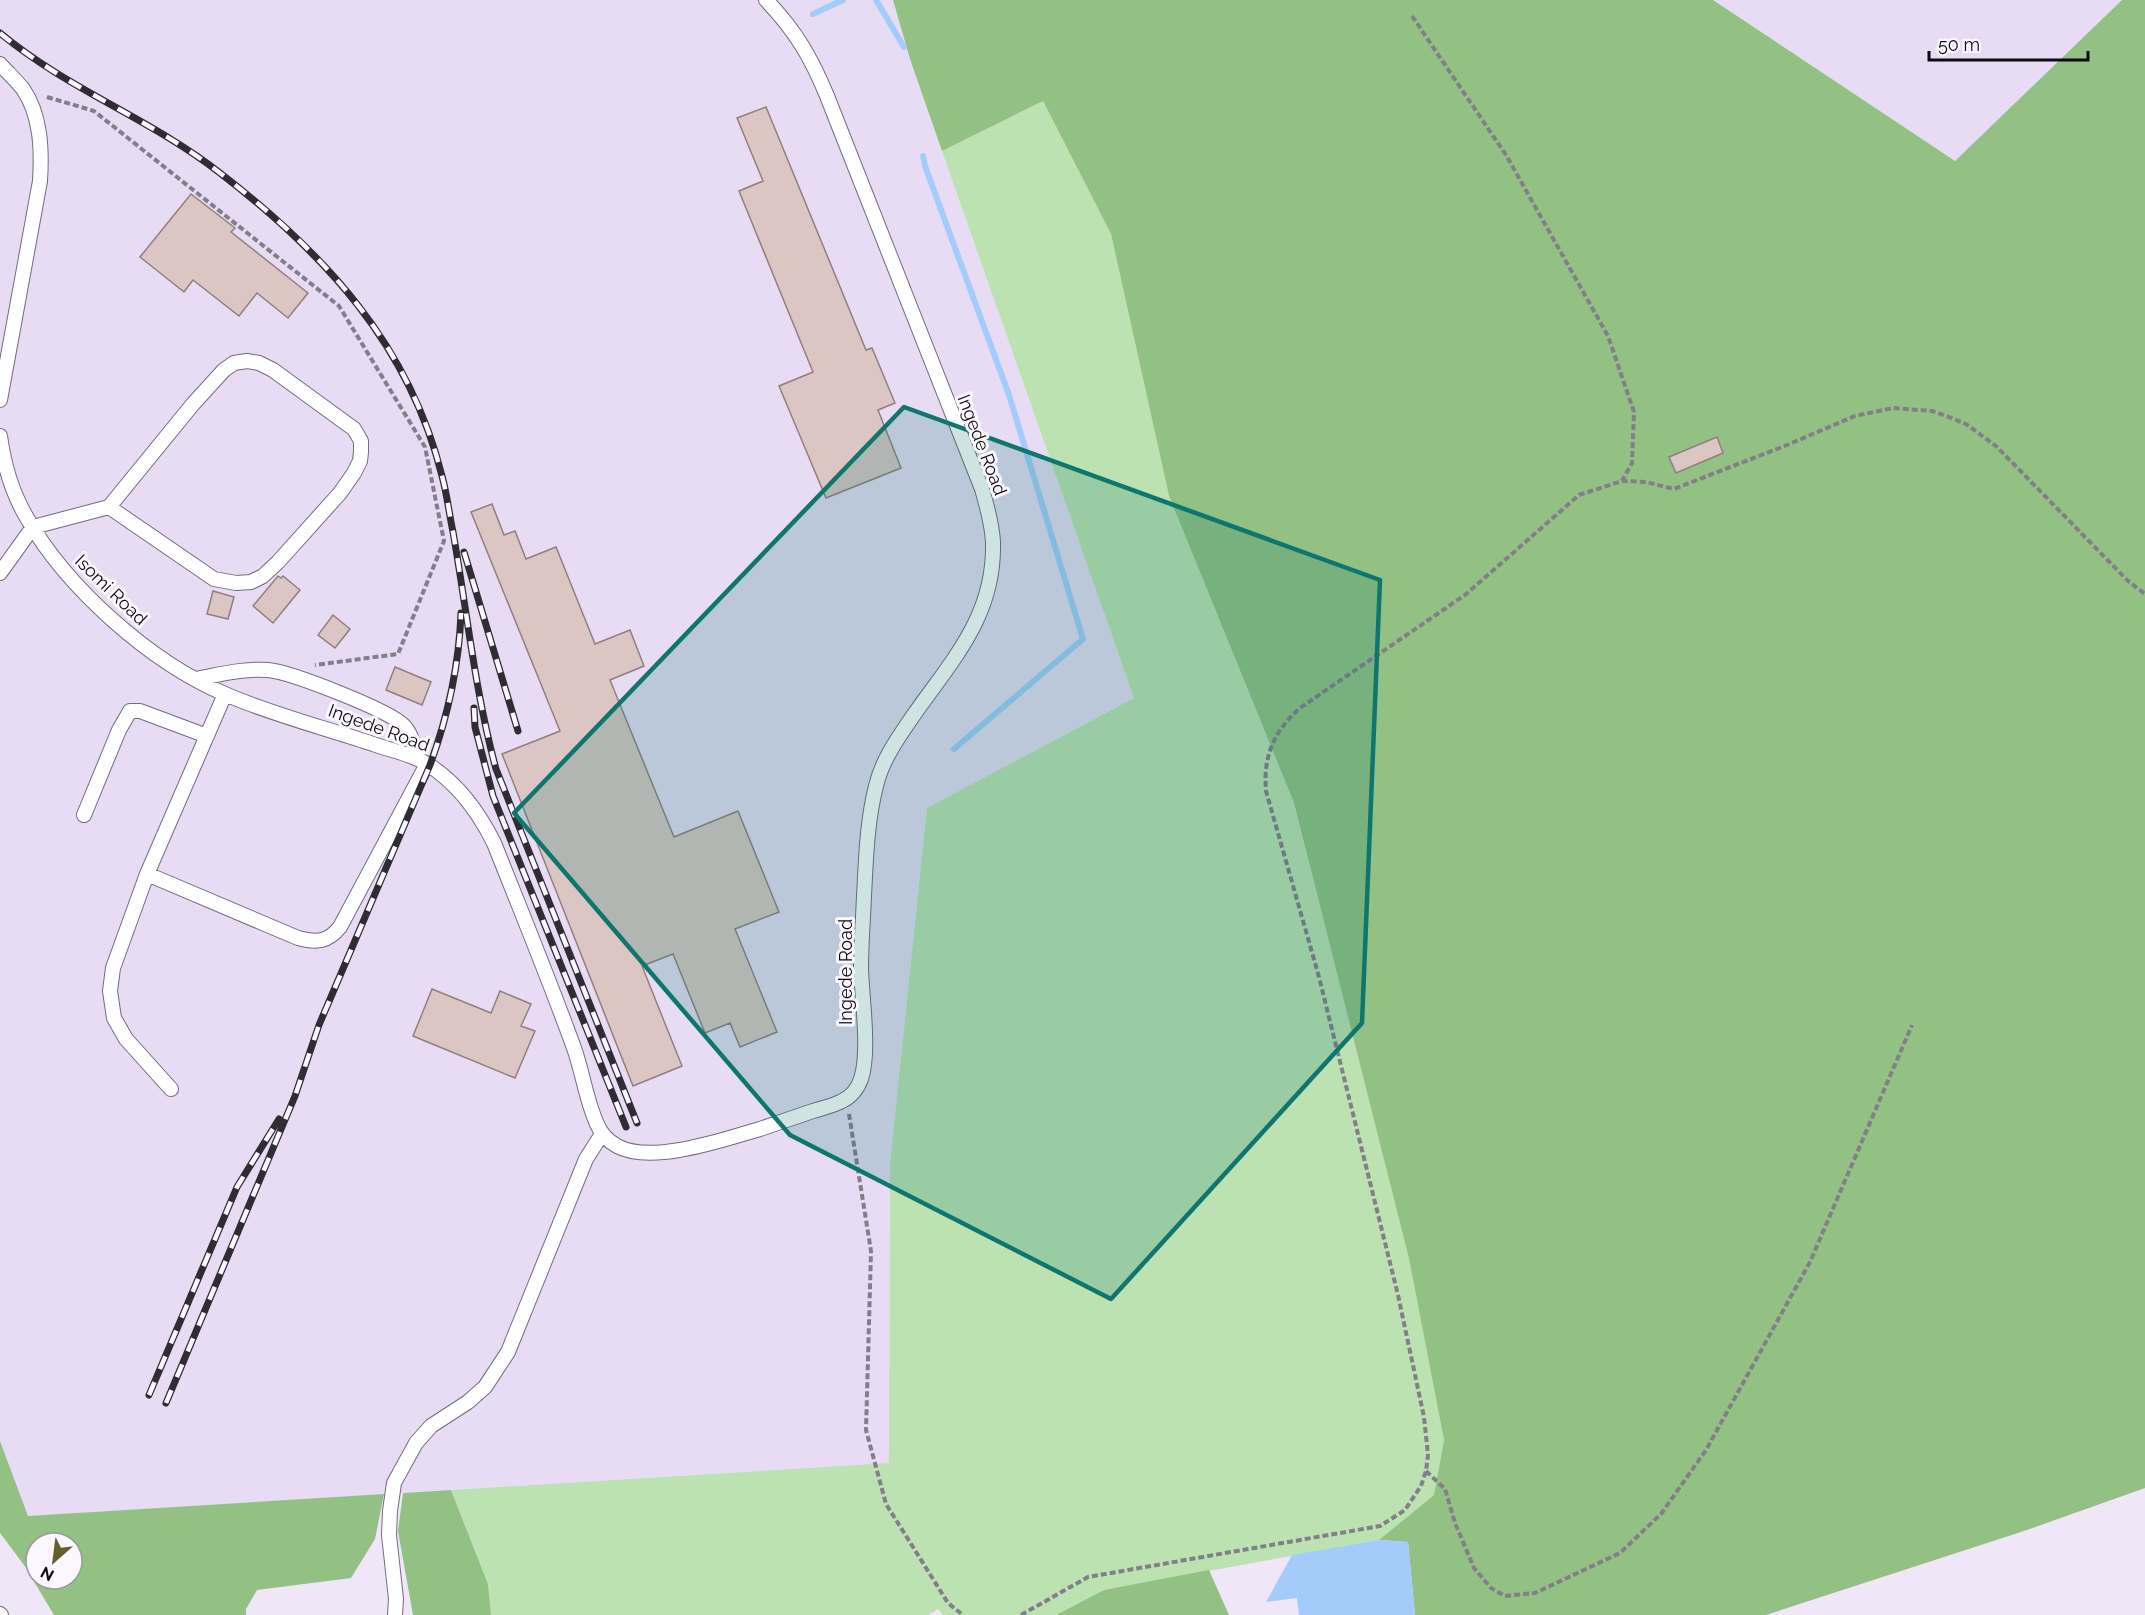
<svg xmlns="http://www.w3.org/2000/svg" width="2145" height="1615" font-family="Raleway,sans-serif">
<rect width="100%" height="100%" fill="#efe7f8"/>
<path fill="#e7dcf4" d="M0 0H893L910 59 1134 698 927 808 890 1164 889 1463 28 1516 0 1441Z
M1713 0H2122L1955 161Z"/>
<path fill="#bde2b2" d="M1043 101 1111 234 1169 496 1294 803 1409 1259 1444 1440 1434 1495 1379 1540 1104 1590 1056 1615H943L938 1609 928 1615H491L488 1584 451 1490 889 1463 890 1164 927 808 1134 698 942 151Z"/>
<path fill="#92c183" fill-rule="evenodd" d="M893 0H1713L1955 161 2122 0H2145V1488L2027 1530 1766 1615H1415L1408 1542 1379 1540 1434 1495 1444 1440 1409 1259 1294 803 1169 496 1111 234 1043 101 942 151 910 59Z
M0 1441 28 1516 384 1494 375 1539 351 1578 257 1590 246 1609V1615H54L24 1565 0 1533ZM36 1543H72V1579H36Z
M451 1490 488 1584 491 1615H413L398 1531 403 1493Z
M1209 1570 1229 1615H1056L1104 1590Z"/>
<path fill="#a3ccfb" d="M1379 1540 1408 1542 1415 1615H1299L1297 1598 1266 1602 1292 1555Z"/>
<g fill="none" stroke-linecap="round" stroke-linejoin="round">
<path stroke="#a3ccfb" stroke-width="6" d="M876 0 904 47
M813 14 843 0
M923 156 925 166 1009 395 1083 639 954 749"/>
</g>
<path fill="#dbc6c4" stroke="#927e7d" stroke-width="1.5" d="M766 107 866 350 872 348 895 403 878 410 901 468 826 498 779 386 813 372 739 191 763 181 737 118Z
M191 194 235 228 231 232 308 293 288 318 257 293 239 316 193 280 184 292 140 257Z
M1717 437 1723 453 1676 473 1669 457Z
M492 504 504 535 515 531 526 559 556 547 595 644 630 630 644 666 610 680 674 837 738 811 779 912 735 929 777 1032 740 1047 730 1023 705 1033 673 954 642 966 682 1066 633 1086 502 754 560 731 471 512Z
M278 576 281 578 283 576 300 590 273 623 253 606Z
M213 591 234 597 228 619 207 614Z
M333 615 350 629 335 648 318 635Z
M395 667 431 682 422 705 386 690Z
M432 989 491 1013 500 991 531 1004 521 1026 535 1031 515 1078 413 1036Z"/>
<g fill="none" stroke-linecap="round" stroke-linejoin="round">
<defs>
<path id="lane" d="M0 64C7 72 16 80 23 89 41 115 42 150 40 181L0 400
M0 436C4 465 12 493 27 518 67 588 150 662 225 694 273 715 326 728 376 745 393 751 412 754 427 764 458 783 478 811 494 843 521 911 549 979 574 1048 583 1073 586 1100 597 1124 601 1134 608 1141 617 1146 652 1165 725 1139 760 1129 778 1123 795 1117 813 1111 822 1108 833 1106 842 1101 851 1097 858 1088 861 1079 870 1053 862 998 861 969 861 945 863 920 864 896 866 859 867 821 876 786 882 760 898 738 913 716 952 660 995 616 993 542 992 524 987 506 982 489L827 96C811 57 795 30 766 0
M0 573 33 527 109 507 193 404 224 370 234 363 247 361 259 363 273 370 354 429 361 441V452L360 461 354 473 340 493 278 562 263 576 251 582 236 583 214 579 109 507
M195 679C218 675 244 668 268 670 291 672 388 710 403 725 412 734 414 747 418 759
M84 815 119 730 130 711H140L207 736
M147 874 298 938C317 943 328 942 340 927L427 764
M171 1089 126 1039 114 1018 110 991 113 968 147 874 225 694
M0 1614 1 1615
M395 1615 396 1599 389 1535 390 1511 394 1483 416 1443 431 1426 468 1402 485 1387 508 1352 586 1159 602 1134"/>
</defs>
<use href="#lane" stroke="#736c7b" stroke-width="16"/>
<path stroke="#847e8a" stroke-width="4" stroke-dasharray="6 3" stroke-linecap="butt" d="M1412 16 1506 155 1608 336 1634 412 1632 463 1622 481
M47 97 94 111 339 306 425 447 444 541 398 654 315 665
M849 1114 871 1251 866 1430 886 1504 948 1603 963 1615
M1426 1471 1445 1489 1455 1523 1474 1568 1491 1588 1505 1596 1535 1593 1620 1553 1661 1514 1706 1450 1810 1262 1912 1025
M1021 1615 1088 1577 1380 1526 1405 1510 1421 1486 1426 1471 1428 1455 1424 1417 1398 1295 1319 977 1266 791C1263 756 1274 731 1300 708L1465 595 1579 495 1622 481 1646 482 1674 489 1787 445 1855 416 1893 408 1932 411 1949 417 1966 424 1996 446 2128 581 2145 594"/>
<use href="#lane" stroke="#fff" stroke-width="14"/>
<defs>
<path id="rail" d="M0 33C67 89 151 119 220 173 325 254 409 344 442 476 447 494 449 513 453 532 467 611 475 692 496 769L637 1123
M464 552 518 731
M474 708 475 727 493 796 626 1127
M149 1395 237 1187 279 1119
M166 1403 295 1096 319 1025 430 765C448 716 459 666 461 613"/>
</defs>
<use href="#rail" stroke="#302c33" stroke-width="7"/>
<use href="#rail" stroke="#faf7fe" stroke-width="4.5" stroke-dasharray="14" stroke-linecap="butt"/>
</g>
<path fill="#0f766e" fill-opacity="0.2" stroke="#0f766e" stroke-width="4.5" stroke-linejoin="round" d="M904 407 1380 580 1362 1023 1111 1299 790 1135 514 813Z"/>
<g text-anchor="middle" stroke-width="6" stroke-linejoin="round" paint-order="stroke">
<g font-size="18" fill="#0e0b10" stroke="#faf7fe">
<text transform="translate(982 445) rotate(69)" y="6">Ingede Road</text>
<text transform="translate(111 590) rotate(44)" y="6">Isomi Road</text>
<text transform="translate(379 728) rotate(20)" y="6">Ingede Road</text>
<text transform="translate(846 972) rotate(-90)" y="6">Ingede Road</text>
</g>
</g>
<g transform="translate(54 1561) rotate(208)"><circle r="28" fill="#faf7fe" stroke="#9c999f" stroke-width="1.5"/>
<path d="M0-4.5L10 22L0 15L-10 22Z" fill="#64602c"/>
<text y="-9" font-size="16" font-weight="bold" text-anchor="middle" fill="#0e0b10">N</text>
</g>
<path d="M1929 51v9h159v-9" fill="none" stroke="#0e0b10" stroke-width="3"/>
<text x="1938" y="51" font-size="18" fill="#0e0b10" stroke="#faf7fe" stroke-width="4.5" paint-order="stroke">50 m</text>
</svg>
